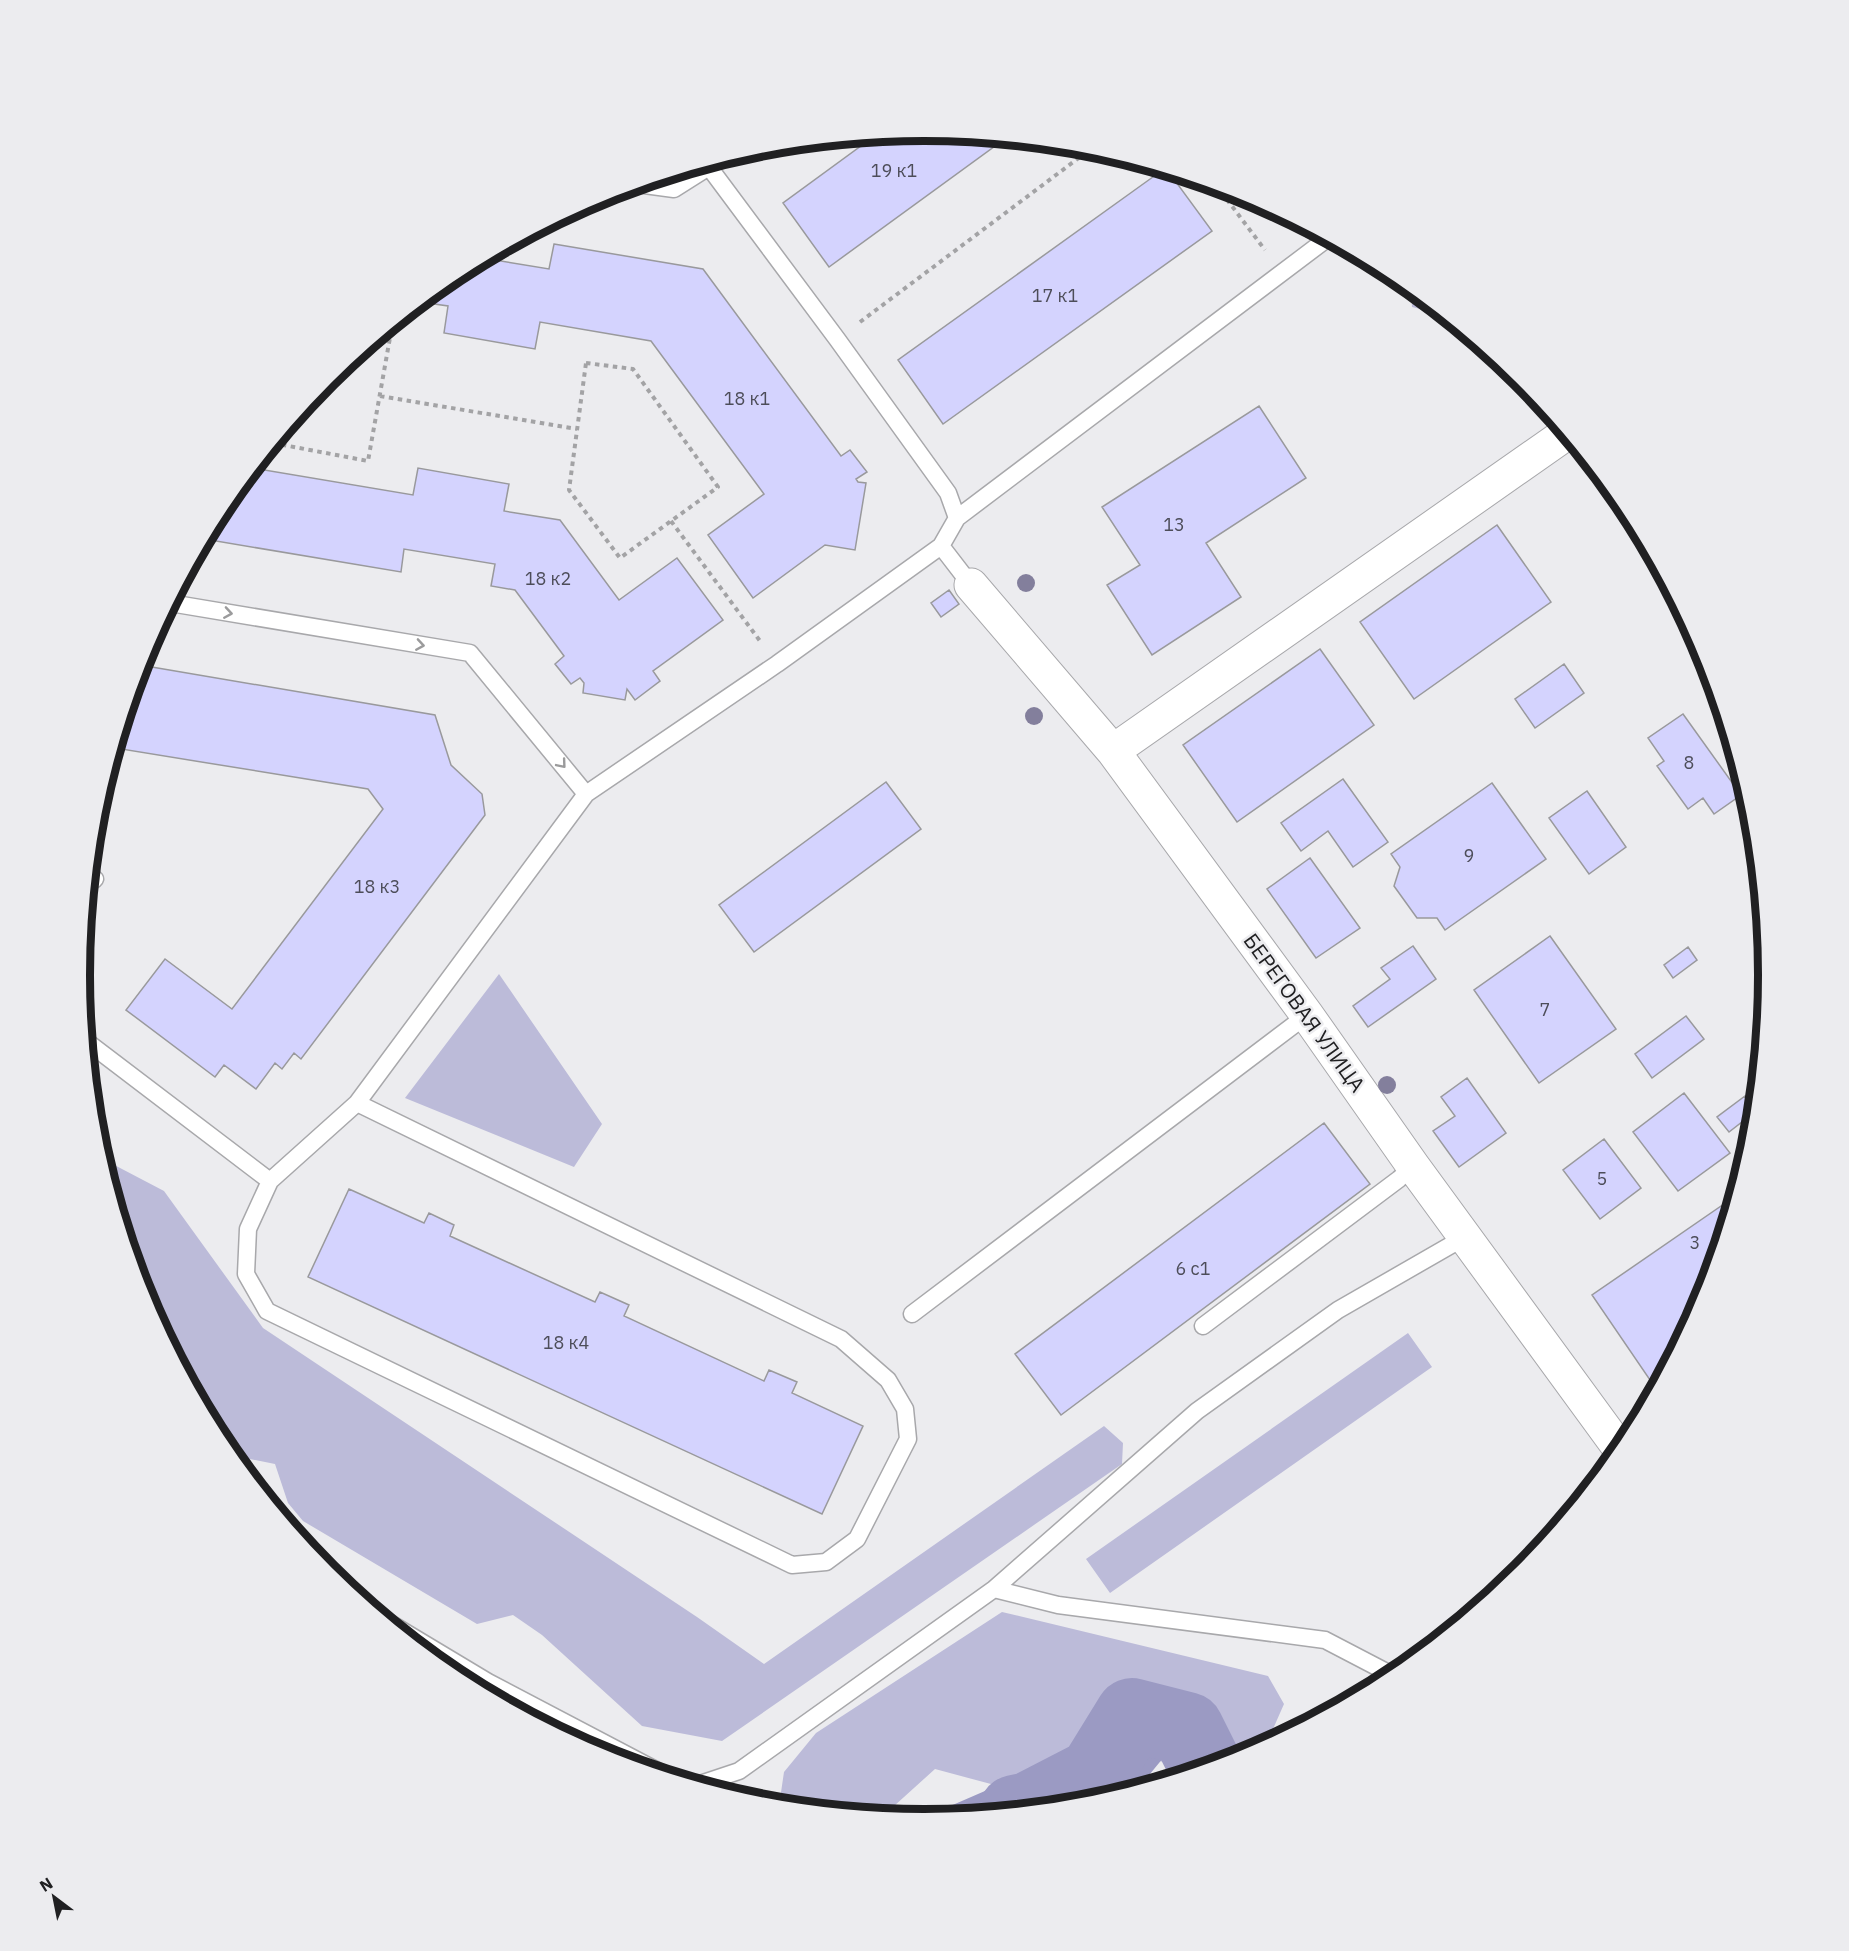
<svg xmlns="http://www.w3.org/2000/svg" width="1849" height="1951" font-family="'IBM Plex Sans',sans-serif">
<rect width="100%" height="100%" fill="#ececef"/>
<path fill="#bcbbd9" d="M1411 287 1445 315 1412 307Z
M499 974 602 1124 574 1167 405 1098Z
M101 1158 164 1191 263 1328 697 1617 764 1664 1104 1426 1123 1443 1122 1464 722 1741 642 1726 542 1635 513 1615 477 1624 303 1521 288 1503 275 1464 230 1455 222 1445 144 1299Z
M1408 1333 1432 1367 1110 1593 1086 1559Z
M1002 1612 1268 1676 1284 1704 1265 1747 1248 1756 1213 1767 1130 1758 1028 1794 935 1769 883 1816 779 1806 784 1772 816 1733Z"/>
<path fill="#9b9ac3" d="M1132 1715 1187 1729 1145 1780 1127 1793 1089 1804 918 1820 1038 1768Z"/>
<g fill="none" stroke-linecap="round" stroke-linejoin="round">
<path stroke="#9b9ac3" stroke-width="74" d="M1015 1812 1029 1809 1095 1775 1132 1715 1187 1729 1207 1769"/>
</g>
<path fill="#d4d3fe" stroke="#99999c" stroke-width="1.5" d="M925 131 1006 138 829 267 783 203 876 135Z
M1164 169 1168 171 1212 231 943 424 898 360Z
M1243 193 1248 195 1256 199 1250 204Z
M554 244 703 269 841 456 850 450 867 472 856 479 858 482 866 483 855 550 825 545 753 598 708 535 764 494 651 341 540 322 535 349 444 333 448 306 420 302 455 273 483 258 549 269Z
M1259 406 1306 478 1206 543 1241 597 1152 655 1107 585 1140 565 1102 507Z
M253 468 413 495 418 468 509 484 504 511 560 520 619 600 677 558 723 620 653 671 660 681 635 700 627 689 625 700 583 693 584 683 580 678 571 684 555 664 564 656 515 590 491 586 495 564 404 549 401 572 204 539 222 506Z
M1497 525 1551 602 1414 699 1360 622Z
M949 590 959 604 941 617 931 603Z
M1320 649 1374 725 1237 822 1183 745Z
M1564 664 1584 693 1535 728 1515 699Z
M140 665 435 715 451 765 482 794 485 815 301 1059 294 1053 282 1069 275 1063 256 1089 224 1065 215 1077 126 1010 165 959 232 1009 383 809 368 789 115 748Z
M1683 714 1741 795 1714 814 1703 798 1688 809 1657 766 1664 761 1648 738Z
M1343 779 1388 842 1353 867 1328 831 1301 851 1281 823Z
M886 782 921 829 754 952 719 905Z
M1492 783 1546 859 1445 930 1437 918H1417L1394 886 1400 867 1391 854Z
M1587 791 1626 847 1589 874 1549 818Z
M1310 858 1360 928 1316 958 1267 889Z
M1762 903 1764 922 1754 909Z
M1550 936 1616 1029 1539 1083 1474 990Z
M1413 946 1436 979 1368 1027 1353 1006 1390 979 1381 968Z
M1688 947 1697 960 1673 978 1664 965Z
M1686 1016 1704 1039 1652 1078 1635 1054Z
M1467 1078 1506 1133 1459 1167 1433 1131 1455 1116 1441 1097Z
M1684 1093 1730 1153 1678 1191 1633 1132Z
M1745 1096 1756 1111 1729 1132 1717 1117Z
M1324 1123 1370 1184 1061 1415 1015 1354Z
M1604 1139 1641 1188 1600 1219 1563 1170Z
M349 1189 424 1223 429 1213 454 1225 450 1236 595 1302 600 1292 629 1305 624 1316 764 1381 769 1370 797 1382 792 1393 863 1426 822 1514 308 1277Z
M1737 1195 1708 1290 1691 1302 1698 1312 1669 1367 1650 1380 1592 1295Z"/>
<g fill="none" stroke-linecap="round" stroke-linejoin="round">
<defs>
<path id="service" d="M637 184 674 189 723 158
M957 518 1328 238
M941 546 971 585
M170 603 470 653 586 794
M89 883 95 879
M86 1041 270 1181 357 1103 586 794 777 664 941 546 957 518 948 493 837 339 706 163
M270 1181 248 1229 246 1274 267 1311 792 1565 826 1562 857 1539 908 1439 905 1409 888 1380 841 1339 357 1103
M912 1314 1307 1015
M1203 1326 1399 1179 1413 1166
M994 1589 1058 1605 1325 1640 1396 1677
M383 1619 488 1682 667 1776
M697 1785 739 1771 994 1589 1197 1411 1338 1310 1465 1237"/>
<path id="minor" d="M971 585 1113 751 1307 1015 1413 1166 1622 1452
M1113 751 1567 433"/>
</defs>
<use href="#service" stroke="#a8a8ab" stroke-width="19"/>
<use href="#minor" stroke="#a8a8ab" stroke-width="35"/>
<path stroke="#a3a3a5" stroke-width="4" stroke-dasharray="4.5 4.5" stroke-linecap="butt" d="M1216 185 1265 250
M860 322 1092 148
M586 363 633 369 718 487 620 558 569 490Z
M380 396 577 429
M273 443 368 461 391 332 384 331
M671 521 760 641"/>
<use href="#service" stroke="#fff" stroke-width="16"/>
<use href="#minor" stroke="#fff" stroke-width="33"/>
</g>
<g fill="#837f9c">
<circle cx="1026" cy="583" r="9"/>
<circle cx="1034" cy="716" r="9"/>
<circle cx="1387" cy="1085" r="9"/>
</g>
<defs><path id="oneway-chevron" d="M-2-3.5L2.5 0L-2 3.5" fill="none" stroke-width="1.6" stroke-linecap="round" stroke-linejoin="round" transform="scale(1.5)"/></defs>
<g stroke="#9b9b9c">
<use href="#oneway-chevron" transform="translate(228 613) rotate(9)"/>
<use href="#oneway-chevron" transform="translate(420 645) rotate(9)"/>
<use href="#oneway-chevron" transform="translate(562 764) rotate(50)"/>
</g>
<g text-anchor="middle" stroke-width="5" stroke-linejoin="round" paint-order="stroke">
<g font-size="18" fill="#4d4d59">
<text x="894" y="177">19 к1</text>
<text x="1055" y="302">17 к1</text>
<text x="747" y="405">18 к1</text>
<text x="1174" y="531">13</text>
<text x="548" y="585">18 к2</text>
<text x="1689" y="769">8</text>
<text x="1469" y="862">9</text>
<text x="377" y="893">18 к3</text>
<text x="1545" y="1016">7</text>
<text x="1602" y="1185">5</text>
<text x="1695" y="1249">3</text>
<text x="1193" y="1275">6 с1</text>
<text x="566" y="1349">18 к4</text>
</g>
<g font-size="21" fill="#202022" stroke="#ececef">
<text transform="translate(1304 1013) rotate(54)" y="7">БЕРЕГОВАЯ УЛИЦА</text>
</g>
</g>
<path d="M0 0H1849V1951H0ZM90 975a834 834 0 1 1 1668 0a834 834 0 1 1-1668 0Z" fill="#ececef" fill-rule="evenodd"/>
<path fill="none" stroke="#202022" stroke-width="8" d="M90 975a834 834 0 1 1 1668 0a834 834 0 1 1-1668 0Z"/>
<g transform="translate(54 1897) rotate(328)" stroke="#ececef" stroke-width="4.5" paint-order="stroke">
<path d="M0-4.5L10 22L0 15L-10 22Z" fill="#202022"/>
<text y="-9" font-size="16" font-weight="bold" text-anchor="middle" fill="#202022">N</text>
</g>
</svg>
